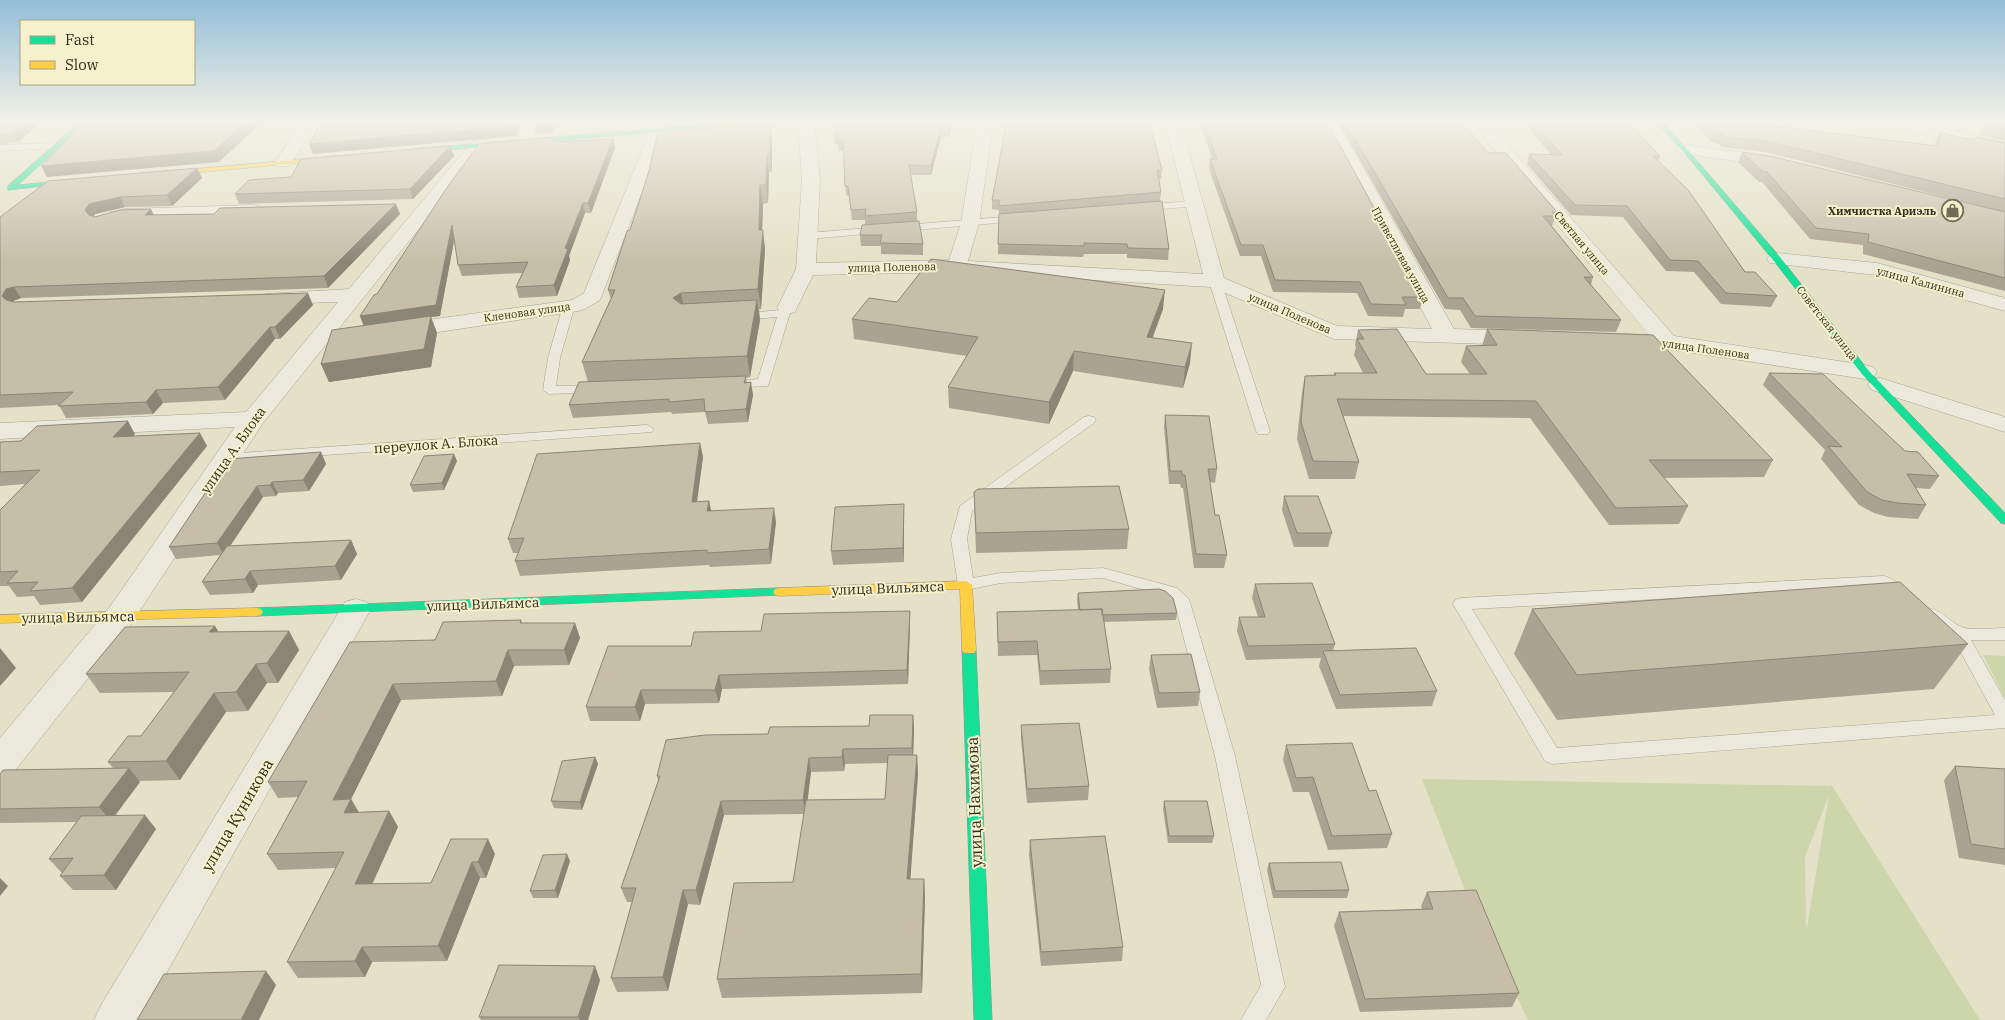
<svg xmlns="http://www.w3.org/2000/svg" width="2005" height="1020" font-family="'IBM Plex Serif',serif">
<rect width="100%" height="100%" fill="#e4e1c8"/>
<path fill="#cdd6aa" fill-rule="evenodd" d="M1983 655 2005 656V698Z
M1422 779 1831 786V784L1980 1020H1528L1466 893ZM1829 795 1807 927H1806L1805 857Z"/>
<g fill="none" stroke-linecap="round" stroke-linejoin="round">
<defs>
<path id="lane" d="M57 143 60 144V148L0 151V145Z
M1193 201 1196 202V206L1142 211 1137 208 1142 205Z
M1017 216 1022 219 1021 221 808 239 803 236 808 233Z
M1215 278 1221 281 1270 431 1268 434H1258L1256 431 1209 281Z
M569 302 575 305 560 358 556 386 596 385 602 389 601 392 549 394 543 390 548 358 563 305Z
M788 305 794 308 790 313 768 386 726 388 725 385 726 382 758 379 777 317 741 320 737 318 735 316 737 314 781 310 784 306Z
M1089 416 1094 417 1096 420 1094 423 972 511 967 539 973 578 1001 573 1103 568 1177 588 1189 599 1235 756 1285 987 1266 1020H1241L1261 985 1215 756 1175 605 1165 596 1103 578 1001 583 966 590 960 589 958 585 951 539 960 506 1084 417Z
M647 425 654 429 652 432 226 462 221 461 219 458 221 455 226 454Z
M1884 576C1893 578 1906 587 1911 595L1909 599C1897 602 1890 593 1881 587L1472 609 1557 748 1995 715 1953 638 1924 618 1922 614 1924 610C1940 605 1948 622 1962 627 1971 631 1994 628 2005 628V640H1971L2005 700V728L1552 764 1545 761 1453 604 1455 600 1461 598Z"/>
<path id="street" d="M303 120H318L289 166H277L275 162Z
M521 120H537L534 141 532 144H520L518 141Z
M798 120H814L820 180 816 263 949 260 961 223 977 124 980 121 989 120 993 124 979 223 968 261 1203 274 1168 135 1162 120H1177L1184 135 1224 278 1337 326 1432 329 1321 120H1336L1454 329 1521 331 1529 333 1532 338 1529 343 1521 345 1334 339 1211 287 957 272 813 275 795 312 788 314 781 312 777 308 796 269 802 180Z
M1470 120H1486L1674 336 1865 365 1873 367 1877 372 1873 377 1865 379 1667 349 1616 346 1613 341 1616 336 1624 334 1649 335Z
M1875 120H1904L2005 143V153L1877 123Z
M1951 120H2005V129L1958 125 1953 123Z
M658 126 664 128 666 131 600 300 585 309 578 311 399 338 391 336 388 331 391 326 399 324 572 300 584 293 650 131 652 128Z
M477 141 483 143 485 146 483 149 263 423 131 624 13 773 0 777V738L109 608 235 427 0 439V423L246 412 338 302 272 304 265 302 262 298 265 294 349 289 471 143Z
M1685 145 1777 157 1783 158 1785 162 1783 166 1777 167 1679 153 1677 150 1679 147Z
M253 205 259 206 262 210 259 214 125 219 116 221 110 220 107 216 110 212 125 209Z
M1777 253 1877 263 2005 298V311L1876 275 1770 263 1767 259 1770 255Z
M1880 378 2005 417V432L1872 390 1868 385 1872 380Z
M356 599 367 602 371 609 140 1020H94L101 1005 345 602Z"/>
<path id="fast" d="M82 120H89L18 185 79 179 83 181 81 182 8 190V186Z
M1654 120H1661L1687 149 1780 257 1868 370 2005 513V524L2001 523 1862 374 1774 261 1683 151Z
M713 124 715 125V127L413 153 410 151 413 149Z
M779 588 783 589 785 592 783 595 257 616 253 615 251 612 253 609 257 608Z
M969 645 974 647 976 650 992 1020H974L962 650 964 647Z"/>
<path id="slow" d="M754 120H781L713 128 710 126 713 124Z
M338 156 341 158 340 159 162 176 159 174 162 172Z
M966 581 972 585 976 650 974 653H964L962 650 960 589 779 596 775 595 773 592 775 589 779 588Z
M257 608 261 609 263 612 261 615 257 616 0 623V615Z"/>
</defs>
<use href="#lane" stroke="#a8a492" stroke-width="1"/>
<use href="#street" stroke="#a8a492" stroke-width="1"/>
<use href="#fast" stroke="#989382" stroke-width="1"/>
<use href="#slow" stroke="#989382" stroke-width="1"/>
<use href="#lane" fill="#ebe9db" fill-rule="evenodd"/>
<use href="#street" fill="#ebe9db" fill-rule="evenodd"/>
<use href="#fast" fill="#16e098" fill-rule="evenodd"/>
<use href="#slow" fill="#ffcf43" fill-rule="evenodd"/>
</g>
<path fill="#aba391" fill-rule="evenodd" d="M0 120H44L18 142 0 144Z
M839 120H955L949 137H941L931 175H910L917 212V221L923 244V255L881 254V246H861L860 235 865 225V220H852L849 196 846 195 843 151H839L838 144H835L834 135Z
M1007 120 1162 170 1161 179H1159L1161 192 1160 201 1169 249 1168 260 1127 258V254H1084L1083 257 998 254 999 210 992 209V200Z
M1199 120H1326L1423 297 1420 309H1405L1403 317 1368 316 1357 293 1273 292 1261 256H1240L1209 169 1210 159H1212Z
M1337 120H1460L1488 153 1557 212 1552 226 1593 277 1591 285 1621 320 1616 332 1471 328 1460 310 1445 309Z
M1522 120H1626L1660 156 1658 161 1745 272 1777 296 1771 307 1721 304 1694 272 1666 271 1623 217 1571 215 1527 164 1529 154 1551 155Z
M1688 120H1760L1764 125 1935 146V143L1940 133 1974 140 2005 143V212L1765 152 1722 147 1718 143 1711 142 1693 121Z
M2005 121V141L1979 135 1984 125Z
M553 137 554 142 613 139 615 148 591 213H585L569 256 570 260 557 296 519 298 516 287 522 273 462 276 458 265 454 240 440 316 431 317 437 333 431 367 329 382 321 364 364 325 360 316 377 294Z
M772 141V172H769L768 203 763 204 762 230 765 249 761 309H759L760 320 750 377 746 378 747 382 753 395 748 422 708 424 705 412 672 414 671 412 573 418 569 405 588 382 582 362 611 299 608 290 630 230Z
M450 146 454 156 413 199 239 204 235 194 291 177Z
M1742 152 2005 212V291L1863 254V245L1810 239 1762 182H1759L1738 162Z
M197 168 202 178 172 206 125 207 95 214 93 217 154 215 400 214 328 288 21 298 13 301 12 302 313 305 280 339H275L225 400 163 403 153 414 66 418 59 405 0 408V217Z
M1163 309 1153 337 1190 363 1183 388 1073 371 1049 424 949 408 948 387 967 356 854 339 852 319Z
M1487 329 1773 460 1764 477 1664 478 1688 506 1679 524 1609 525 1530 418 1343 416 1359 462 1355 479H1309L1297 439 1302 392 1305 376 1334 375V373H1363L1354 355 1356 347 1355 345 1358 330 1426 374H1470L1461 362 1466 346H1482Z
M1769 373 1905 451 1939 476 1930 489 1916 488 1926 505 1918 519 1888 517 1874 513 1859 505 1821 459 1825 450 1763 385Z
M1165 415 1217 469 1215 483 1210 482 1215 515 1227 555 1224 568H1194L1183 488H1181L1180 484H1169L1164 427Z
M135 434 133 436 207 446 82 602 40 605 34 596 17 597 9 586H0V510L25 484 0 486V442Z
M700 443 703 457 697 502 709 501 711 511 776 522 771 564 710 567 709 565 520 576 515 561 518 553H513L508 539Z
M321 452 326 464 309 491 278 493 276 496 263 497 230 546 351 540 357 554 341 580 258 585 253 593 210 595 202 582 220 555 176 559 169 547 228 459Z
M457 461 444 490 413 492 410 485Z
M974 492 1129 529 1127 549 976 553Z
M1284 496 1332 533 1328 547H1294L1282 510Z
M904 504V562L833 565 831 551Z
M1255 584 1335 644 1333 651 1437 691 1432 706 1336 709 1319 666 1321 658 1246 660 1237 631 1239 617H1258L1252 598Z
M1078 593 1177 613 1176 620 1104 622 1111 669 1110 683 1040 685 1037 655 998 656 997 612 1078 610 1077 600Z
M1532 609 1968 644 1934 689 1557 720 1514 654Z
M910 611V624L908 684 722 689 719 703 645 704 640 721H590L586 707 691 646 761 631Z
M521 620 522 623H575L580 638 569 665 514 666 502 696 401 700 351 799 359 812 389 811 398 827 372 884 431 883 451 839 495 854 486 878H480L447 961 372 962 365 977 298 978 287 962 336 868 278 870 267 854 298 797 278 798 268 782 435 640Z
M215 626 218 632 289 631 299 650 278 683H267L248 711 226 712 180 780 139 781 140 782 115 815 156 829 116 890H73L60 876 62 873 49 859 77 822 0 823V774L113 768 108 762 141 736 174 692 100 693 86 674Z
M1151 655 1200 692 1198 706 1157 708 1149 669Z
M913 715 914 729 913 755H917L918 774 910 879H924L925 898 922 993 722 998 717 979 793 882 804 814 724 815 700 905 688 904 668 991 617 992 611 978 633 902H627L621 888 658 781 657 776 768 734 869 726ZM888 763 885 799 807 800 811 772 844 771 845 764Z
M1021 725 1089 786 1088 800 1027 803 1021 739Z
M1286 745 1369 791 1392 834 1387 848 1328 850 1309 792H1293L1283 760Z
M595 757 598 764 582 810 554 808 551 801Z
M1955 766 2005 769V865L1959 858 1944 780Z
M1164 801 1214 836 1212 843H1168L1163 809Z
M1030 840 1123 947 1122 961 1041 966 1029 855Z
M570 861 558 898H533L530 891Z
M1269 863 1349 890 1347 898H1273L1267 870Z
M1427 892 1519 993 1512 1007 1360 1012 1334 926 1339 912 1422 909 1421 906Z
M600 980 588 1020H481L479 1017Z"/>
<path fill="#8b8576" d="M30 120H44L18 142 13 134Z
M248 120H264L219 162 47 177 41 166Z
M515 120H520L517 136 313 154 309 144Z
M552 120H553L554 133 537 134 534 124Z
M952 120H955L949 137V128Z
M770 125 772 141V172L770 155Z
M941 128V137L931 175V166Z
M613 139 615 148 591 213 588 203Z
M450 146 454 156 413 199 410 189Z
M767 155 769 172 768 203 766 185Z
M197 168 202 178 172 206 167 195Z
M760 185 763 204 762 235 763 230 765 249 761 309 758 289Z
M120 197 125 207 95 214 90 221 85 210 89 204Z
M583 203 585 213 569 256 570 260 557 296 554 285 565 248Z
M396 204 400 214 328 288 324 276Z
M151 209 156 220 145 215Z
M452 225 455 236 440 316 431 317 437 333 431 367 329 382 321 364 364 327 360 316Z
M14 287 21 298 13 301 9 307 2 296 6 289Z
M1165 290 1163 309 1145 357 1147 337Z
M308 293 313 305 280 339 275 327Z
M681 293 685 313 673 298Z
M757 300 760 320 750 377 747 356Z
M270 327 275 339 225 400 218 387Z
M1192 343 1190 363 1183 388 1185 367Z
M1074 351 1073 371 1049 424V402Z
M751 382 753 395 748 422 746 409Z
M156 390 163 403 153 414 146 402Z
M128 421 135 434 120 450 113 437Z
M200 433 207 446 82 602 72 588Z
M700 443 703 457 695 516 692 502Z
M321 452 326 464 309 491 303 480Z
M454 454 457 461 444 490 442 483Z
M272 482 278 493 276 496 270 485Z
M257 486 263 497 224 555 217 543Z
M709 501 712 515 707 511Z
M904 504V562L903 548Z
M774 508 776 522 771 564 769 549Z
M351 540 357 554 341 580 335 566Z
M250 571 258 585 253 593 245 579Z
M910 611V624L908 684 907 670Z
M575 623 580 638 569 665 564 650Z
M215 626 226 645 209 632Z
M289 631 299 650 278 683 267 663Z
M0 648 16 668 0 686Z
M508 650 514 666 502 696 496 681Z
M256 664 267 683 248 711 236 692Z
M719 675 722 689 719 703 715 690Z
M393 684 401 700 343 815 333 800Z
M641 690 645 704 640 721 635 707Z
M214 693 226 712 180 780 166 761Z
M913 715 914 729 913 763 912 748Z
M843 749 845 764 844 771 842 757Z
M917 755 918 774 909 898 907 879Z
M595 757 598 764 582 810 580 802Z
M809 758 811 772 806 814 803 800Z
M129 768 140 782 111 821 99 807Z
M351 799 360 815 344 813Z
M721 801 724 815 700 905 696 890Z
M389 811 398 827 365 900 355 884Z
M145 815 156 829 116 890 104 875Z
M488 839 495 854 486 878 478 862Z
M567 854 570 861 558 898 555 890Z
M472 862 480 878 447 961 438 946Z
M0 878 8 886 0 896Z
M924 879 925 898 922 993 921 974Z
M683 890 688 904 668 991 663 977Z
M362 947 372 962 365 977 355 961Z
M595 966 600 980 588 1020H580L578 1017Z
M266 971 276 985 259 1020H241Z"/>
<path fill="#c7bea9" stroke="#8b8576" d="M0 120H30L13 134 0 135Z
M86 120H248L214 151 41 166Z
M323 120H515L514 126 309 144Z
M535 120H552V123L534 124Z
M839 120H952L949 128H941L931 166 909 165 917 212 865 216 866 209 851 210 848 186H845L843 141H838L840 135H834Z
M1007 120H1149L1162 170H1157L1161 192 999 206V200H992Z
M1203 120H1326L1423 297H1402L1406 305 1371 304 1360 282 1275 280 1263 245H1241L1210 159H1217Z
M1344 120H1460L1488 153H1506L1557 212H1552L1555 216H1543L1593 277H1584L1621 320 1475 316 1463 298H1448Z
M1532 120H1626L1660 156H1653L1689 191 1745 272H1755L1777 296 1726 293 1698 261 1670 260 1627 206 1575 205 1529 154 1562 155Z
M1704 120H1760L1764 125 1938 146 1940 133 1974 140 1976 137 2005 143V199L1770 142 1726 137 1722 133H1715Z
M1987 120 2005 121V130L1984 125Z
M770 125V155H767L766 185H760L759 230H763L758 289 681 293 673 298 681 304 757 300 747 356 582 362 615 290H608L627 231 630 230 649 171 658 131Z
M553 137V142L613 139 588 203H583L565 248 568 249 554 285 516 287 528 262 458 265 452 225 436 305 360 316 374 295 377 294 448 186 479 144Z
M450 146 410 189 235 194 249 180 291 177 301 159Z
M1742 152 1769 156 2005 212V278L1868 242 1869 234 1816 228 1767 172H1763Z
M197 168 167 195 120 197 89 204 85 210 89 215 95 217 120 210 151 209 145 215 214 214 220 208 396 204 324 276 14 287 6 289 2 296 6 300 14 302 308 293 275 327H270L218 387 156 390 146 402 58 406 73 392 0 395V217L48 181Z
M1162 201 1169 249 1128 248 1127 244 1084 243V246L998 244 999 214Z
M919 221 923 244 880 243 882 235H860L862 225Z
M931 259 1165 290 1147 337 1192 343 1185 367 1074 351 1049 402 948 387 978 337 852 319 869 298 897 302Z
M431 316 424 349 321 364 332 330Z
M1397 329 1426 374H1487L1466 346 1497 345 1487 329 1653 335 1773 460H1649L1688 506 1616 508 1536 401 1337 399 1359 462 1313 461 1301 422 1305 376 1336 375 1334 373H1377L1357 339H1364L1358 330Z
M1769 373 1823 374 1905 451 1918 452 1939 476 1907 474 1926 505 1897 503 1882 500 1867 492 1828 446 1842 447Z
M746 376 744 383 751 382 746 409 705 412 704 399 669 402V399L569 405 579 382Z
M1165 415 1209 416 1217 469H1208L1215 515H1219L1227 555 1196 554 1185 475H1182V471H1170Z
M128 421 113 437 200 433 72 588 30 591 38 582 7 583 18 571 0 572V510L40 470 0 472V442L21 441 37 426Z
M700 443 692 502 709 501 707 511 774 508 769 549 707 553V550L515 561 524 538 508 539 537 454Z
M321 452 303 480 272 482 270 485 257 486 217 543 169 547 228 459Z
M454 454 442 483 410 485 424 456Z
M1119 486 1129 529 976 533 974 492 978 489Z
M1284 496H1318L1332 533H1297Z
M904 504 903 548 831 551 835 507Z
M351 540 335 566 250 571 245 579 202 582 227 546Z
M1900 582 1968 644 1577 675 1532 609Z
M1312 583 1335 644 1248 646 1239 617H1265L1255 584Z
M1159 589 1165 591 1173 598 1177 613 1102 615V609L1080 610 1078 593Z
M1102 609 1111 669 1040 671 1037 641 998 642 997 612Z
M910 611 907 670 719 675 715 690H641L635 707H586L608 646H691L694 632 761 631 764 614Z
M521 620 520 623H575L564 650H508L496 681 393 684 333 800 351 799 344 813 389 811 355 884 431 883 451 839H488L478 862H472L438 946 362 947 355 961 287 962 344 852 267 854 307 781 268 782 350 642 435 640 443 622Z
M215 626 209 632 289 631 267 663 256 664 236 692 214 693 166 761 108 762 128 736H141L189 672 86 674 125 627Z
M1416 648 1437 691 1340 695 1323 651Z
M1191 654 1200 692 1159 693 1151 655Z
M870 715H913L912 748 843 749 842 757 809 758 803 800 721 801 696 890H683L663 977 611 978 636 888H621L660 776H657L666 740 705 735 768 734 770 727 869 726Z
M1079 723 1089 786 1027 789 1021 725Z
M1352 743 1369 791 1376 790 1392 834 1332 836 1313 777 1296 778 1286 745Z
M888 755H917L907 879H924L921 974 717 979 734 883 793 882 806 800 885 799Z
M595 757 580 802 551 801 562 761Z
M1955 766 2005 769V849L1971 844Z
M129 768 99 807 0 809V774L3 770Z
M1164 801H1207L1214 836H1169Z
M145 815 104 875 60 876 73 858 49 859 81 816Z
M1105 836 1123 947 1041 952 1030 840Z
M567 854 555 890 530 891 543 855Z
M1341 862 1349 890 1275 891 1269 863Z
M1476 890 1519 993 1365 999 1339 912 1433 909 1427 892Z
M499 965 595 966 578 1017H479Z
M266 971 241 1020H137L164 974Z"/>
<linearGradient id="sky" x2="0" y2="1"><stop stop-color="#93bdd8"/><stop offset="0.46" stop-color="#f3f2e6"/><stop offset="1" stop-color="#f3f2e6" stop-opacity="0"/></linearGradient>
<rect width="2005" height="263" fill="url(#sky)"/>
<defs>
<symbol id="shop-ring" viewBox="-11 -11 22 22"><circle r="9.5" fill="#f6f1cd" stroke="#736b58" stroke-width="1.5"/><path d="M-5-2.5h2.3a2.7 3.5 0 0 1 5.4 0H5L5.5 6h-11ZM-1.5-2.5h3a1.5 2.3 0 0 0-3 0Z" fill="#736b58"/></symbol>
</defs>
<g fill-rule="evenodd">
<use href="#shop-ring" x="1940" y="198" width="25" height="25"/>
</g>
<g text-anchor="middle" stroke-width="4" stroke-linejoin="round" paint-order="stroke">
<g font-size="11" font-weight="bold" fill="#362c1b" stroke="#f6f1cd" text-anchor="end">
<text x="1936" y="215">Химчистка Ариэль</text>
</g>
<g font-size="11" fill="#362c1b" stroke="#f6f1cd">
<text transform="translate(1582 243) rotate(50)" y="4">Светлая улица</text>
<text transform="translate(1401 255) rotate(61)" y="4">Приветливая улица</text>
<text transform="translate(892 267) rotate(-1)" y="4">улица Поленова</text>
<text transform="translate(1921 282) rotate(15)" y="4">улица Калинина</text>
<text transform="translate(527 312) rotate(-8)" y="4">Кленовая улица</text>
<text transform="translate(1290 313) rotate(23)" y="4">улица Поленова</text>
<text transform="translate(1827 323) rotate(52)" y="4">Советская улица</text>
<text transform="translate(1706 349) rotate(8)" y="4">улица Поленова</text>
</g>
<g font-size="14" fill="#362c1b" stroke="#f6f1cd">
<text transform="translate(436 444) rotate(-4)" y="5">переулок А. Блока</text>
<text transform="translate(233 450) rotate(-55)" y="5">улица А. Блока</text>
<text transform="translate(888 588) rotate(-2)" y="5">улица Вильямса</text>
<text transform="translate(483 604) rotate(-2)" y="5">улица Вильямса</text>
<text transform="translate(78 617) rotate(-1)" y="5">улица Вильямса</text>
</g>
<g font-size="16" fill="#362c1b" stroke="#f6f1cd">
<text transform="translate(974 802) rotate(-92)" y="6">улица Нахимова</text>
<text transform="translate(237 815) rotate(-60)" y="6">улица Куникова</text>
</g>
</g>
<rect x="20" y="20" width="175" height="65" fill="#f6f1cd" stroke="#a9a286"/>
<rect x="30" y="36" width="25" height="8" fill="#16e098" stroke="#a9a286"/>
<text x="65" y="45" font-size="15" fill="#362c1b">Fast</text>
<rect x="30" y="61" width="25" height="8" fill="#ffcf43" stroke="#a9a286"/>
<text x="65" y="70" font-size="15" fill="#362c1b">Slow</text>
</svg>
